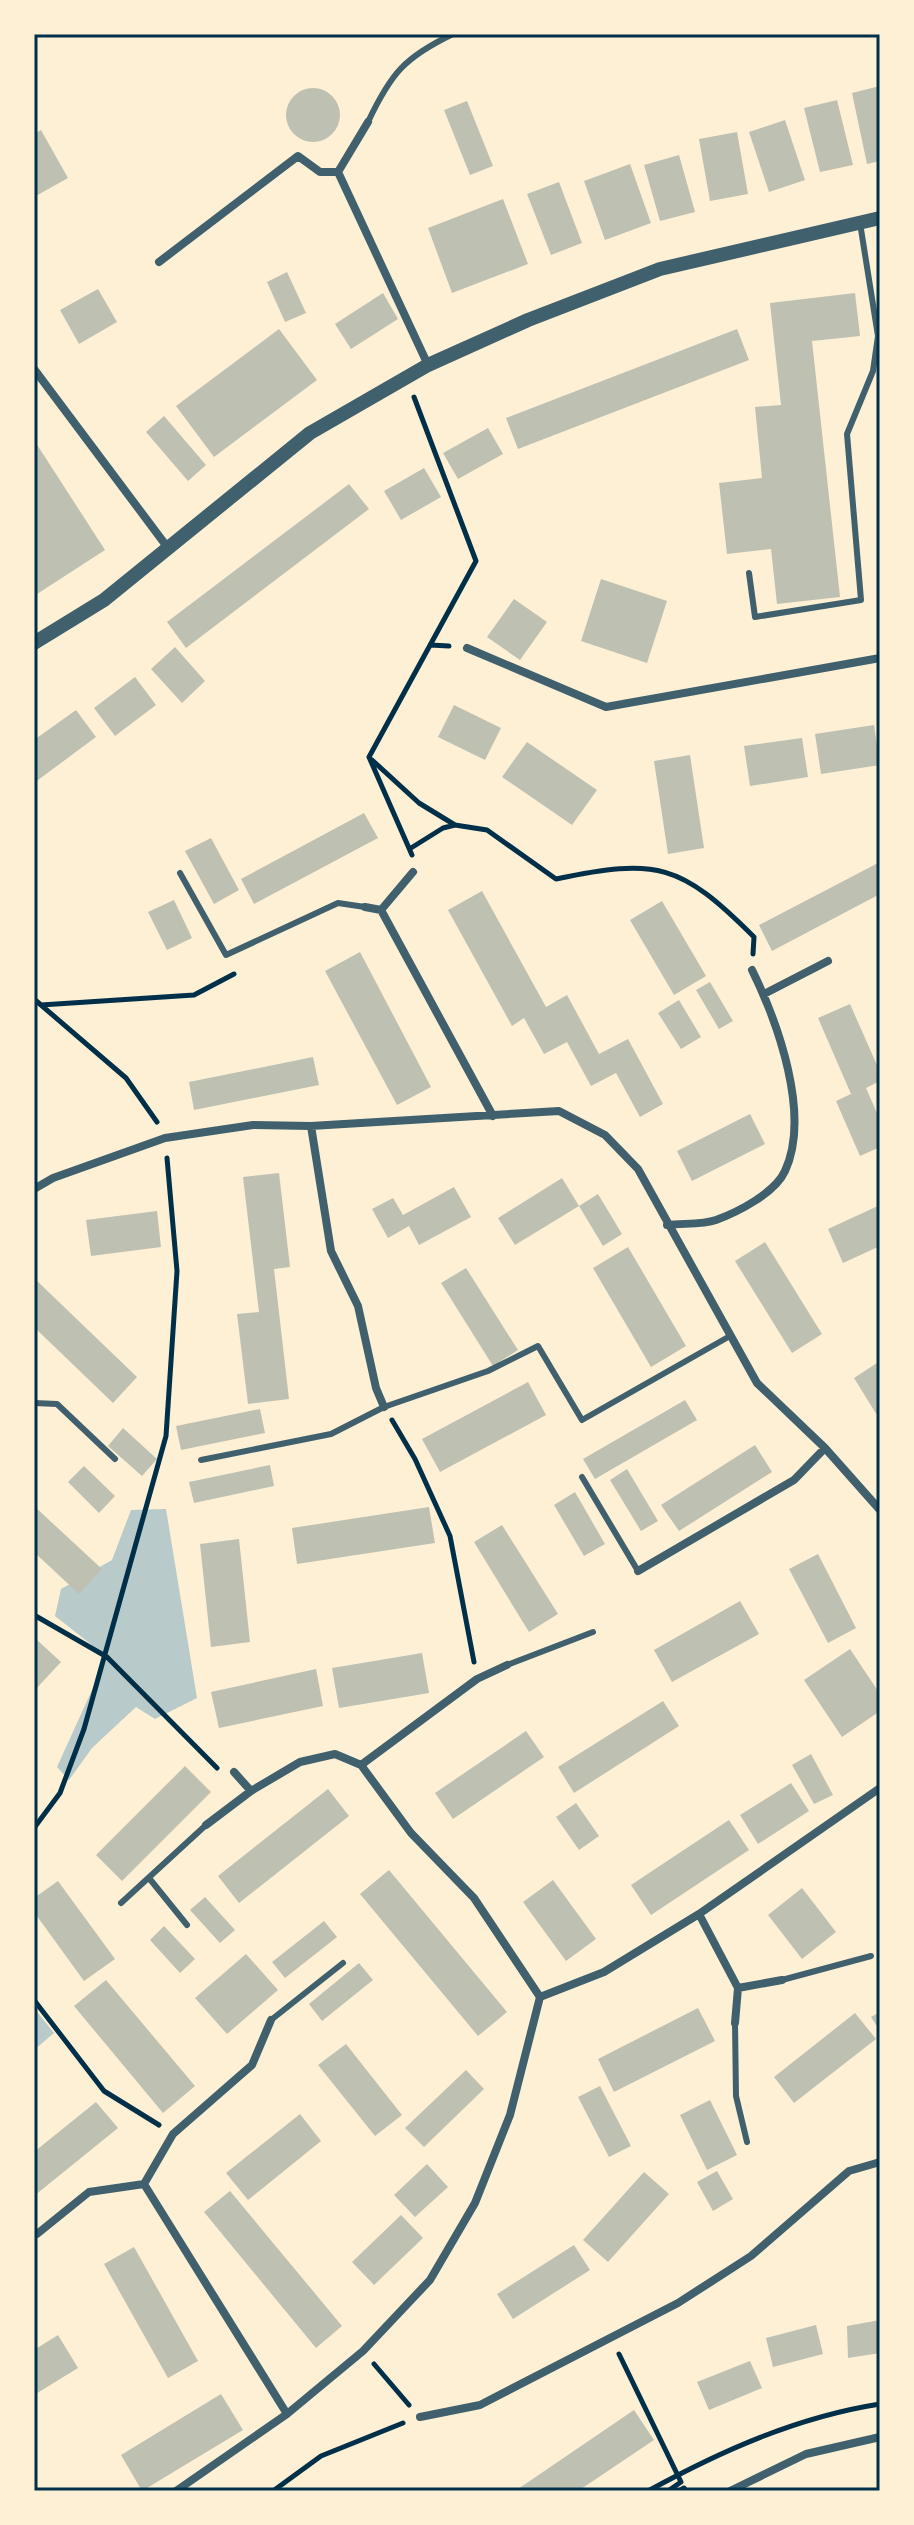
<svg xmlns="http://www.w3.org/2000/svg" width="914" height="2525" font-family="'PT Serif',serif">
<rect width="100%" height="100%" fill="#fdf0d5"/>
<path fill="#b9caca" d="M166 1509 197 1698 155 1719 136 1707 92 1748 69 1780 57 1767 107 1657 55 1616 61 1589 112 1560 131 1510Z
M34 2008 54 2033 34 2050Z"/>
<path fill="#bec0b2" d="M880 86V161L867 164 852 93Z
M286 115a27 27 0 1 1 54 0a27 27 0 1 1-54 0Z
M837 100 853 165 820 172 804 108Z
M467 101 493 166 470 175 444 110Z
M785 120 805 180 769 192 749 132Z
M41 130 68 178 34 197V134Z
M737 132 748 194 710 201 699 139Z
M679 155 695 212 660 221 644 165Z
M630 164 651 223 605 240 584 181Z
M559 182 582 243 551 255 527 194Z
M503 199 528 264 452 293 428 228Z
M287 272 306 313 285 322 267 282Z
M98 289 117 322 79 344 60 310Z
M383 293 398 319 351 349 335 324Z
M855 293 860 336 812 341 840 597 777 604 771 549 727 554 719 483 762 478 755 407 781 405 770 303Z
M279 329 317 380 214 457 176 406Z
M737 329 749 360 518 449 506 418Z
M164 416 206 465 188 481 146 432Z
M488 428 503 454 458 479 443 453Z
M34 440 105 550 34 596Z
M424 468 441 497 401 520 384 491Z
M349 484 369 509 186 648 167 622Z
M601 579 667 601 647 663 581 641Z
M514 599 547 622 520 660 487 637Z
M175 647 205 681 182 703 151 669Z
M135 677 156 705 115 736 94 708Z
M454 705 501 728 485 760 438 737Z
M76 710 96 737 34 783V740Z
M874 725 880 765 821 774 815 734Z
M802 738 808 777 750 786 744 746Z
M527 742 597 790 572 825 502 777Z
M690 755 704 848 668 854 654 761Z
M364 813 378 838 254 904 241 879Z
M211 838 239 890 214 904 185 851Z
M880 862V894L772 951 759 925Z
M482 891 546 1007 567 995 599 1054 628 1039 663 1104 640 1117 616 1073 591 1086 567 1042 544 1054 524 1018 512 1026 448 910Z
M174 900 192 938 167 950 148 912Z
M662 901 706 976 674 995 630 920Z
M360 952 431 1087 397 1105 325 971Z
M710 982 733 1021 719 1029 696 990Z
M679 1000 701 1037 681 1049 658 1013Z
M850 1004 880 1072V1081L866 1088 880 1120V1147L860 1156 836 1101 851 1094 818 1018Z
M313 1057 319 1085 194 1110 189 1082Z
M750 1114 765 1144 692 1181 677 1151Z
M279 1173 290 1267 274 1269 289 1399 248 1404 237 1314 259 1312 243 1177Z
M562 1178 579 1206 515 1245 498 1218Z
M454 1187 471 1217 419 1245 409 1226 388 1238 372 1209 393 1198 403 1215Z
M598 1194 622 1234 603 1246 579 1206Z
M880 1205V1246L843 1263 828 1229Z
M157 1211 161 1247 91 1256 86 1220Z
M765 1242 822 1334 792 1353 735 1261Z
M628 1247 686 1346 651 1367 593 1268Z
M466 1268 518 1350 493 1366 441 1283Z
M34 1278 137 1377 113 1403 34 1327Z
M877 1363 880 1368V1420L854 1378Z
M528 1382 546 1415 440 1472 422 1439Z
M685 1400 697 1420 595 1479 583 1459Z
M260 1409 265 1433 181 1450 176 1426Z
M123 1428 157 1459 142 1476 108 1446Z
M755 1445 772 1472 679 1531 661 1505Z
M270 1465 274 1486 194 1503 189 1482Z
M84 1466 115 1496 99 1513 68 1482Z
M627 1469 658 1521 641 1531 610 1480Z
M575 1492 605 1544 584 1556 554 1505Z
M34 1506 102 1569 79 1594 34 1552Z
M429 1507 435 1543 297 1564 292 1528Z
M502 1525 558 1614 529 1632 474 1542Z
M239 1539 250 1642 211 1647 200 1544Z
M818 1554 856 1628 828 1643 789 1569Z
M740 1601 759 1634 672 1682 654 1650Z
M37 1640 61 1662 34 1691V1643Z
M850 1649 880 1694V1711L842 1737 804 1680Z
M422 1653 429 1693 339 1708 332 1668Z
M316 1669 323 1706 219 1728 211 1692Z
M663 1701 679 1726 574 1793 558 1767Z
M526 1731 544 1757 453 1819 435 1793Z
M811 1754 833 1795 814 1804 792 1765Z
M185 1766 211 1792 122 1881 96 1855Z
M791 1783 809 1811 758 1844 740 1815Z
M328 1789 349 1816 239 1903 218 1876Z
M576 1803 599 1836 579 1850 556 1817Z
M729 1820 749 1850 651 1915 631 1885Z
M389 1870 507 2012 478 2036 360 1894Z
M553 1880 596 1939 566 1961 523 1902Z
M58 1881 115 1959 84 1981 34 1912V1898Z
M802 1888 836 1932 802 1959 768 1915Z
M205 1897 235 1930 220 1943 190 1910Z
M324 1921 337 1937 285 1978 272 1962Z
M164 1926 195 1959 180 1973 150 1940Z
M246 1954 278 1990 227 2034 195 1998Z
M359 1963 373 1980 322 2021 309 2004Z
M106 1980 195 2086 163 2113 74 2006Z
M698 2008 715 2041 614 2092 598 2059Z
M880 2012V2031L871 2017Z
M855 2013 876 2039 794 2103 774 2077Z
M346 2044 402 2115 375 2136 318 2065Z
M466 2070 484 2089 424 2147 405 2128Z
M600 2086 631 2146 609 2157 578 2097Z
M710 2100 737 2155 707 2170 680 2115Z
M96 2102 118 2128 34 2196V2152Z
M300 2114 321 2141 248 2200 226 2173Z
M427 2164 448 2187 415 2217 394 2195Z
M717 2171 733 2199 713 2211 697 2182Z
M644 2172 669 2194 608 2262 583 2240Z
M230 2191 342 2326 316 2348 204 2212Z
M401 2215 423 2238 374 2285 352 2262Z
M574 2245 590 2270 513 2319 497 2294Z
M134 2247 198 2361 168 2378 104 2264Z
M880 2320V2353L848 2358 847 2326Z
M816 2325 823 2354 773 2367 766 2338Z
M58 2335 78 2368 34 2395V2350Z
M750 2361 762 2388 709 2410 697 2382Z
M221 2394 243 2430 142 2491 121 2455Z
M634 2410 654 2440 578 2491H515Z"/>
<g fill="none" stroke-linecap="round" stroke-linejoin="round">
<path stroke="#003049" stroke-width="5" d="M430 645 449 646
M372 760 419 803 455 825 487 830 556 879C657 858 680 863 754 937L753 954
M411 848 443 828 455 825
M412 855 369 757 476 561 414 397
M34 999 126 1078 157 1122
M41 1005 194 995 234 974
M392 1420 415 1459 450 1536 474 1662
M34 1615 107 1657 217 1768
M34 1828 60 1793 84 1729 166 1436 177 1271 167 1158
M34 2000 104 2091 159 2125
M619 2354 681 2482 668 2491
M374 2364 409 2405
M273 2491 321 2456 403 2423
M648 2491C721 2451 797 2417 880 2404
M679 2491 684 2488 686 2491"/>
<path stroke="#3f606c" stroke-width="6" d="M368 122C391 73 405 57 453 34
M749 573 755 617 861 600 847 434 873 371 878 336 860 223
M180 873 226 955 338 903 365 907
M34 1403 57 1404 115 1459
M201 1460 331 1434 384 1407 488 1371 538 1346 582 1420 730 1336
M582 1477 638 1571
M507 1665 593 1632
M149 1878 187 1925
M121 1903 206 1825
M782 1980 871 1956
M271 2020 343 1963
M735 2023 736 2096 747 2142"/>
<path stroke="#3f606c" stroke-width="8" d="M368 122 338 172 428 365
M159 262 298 156 320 172H338
M34 369 168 548
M467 648 606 707 880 658
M365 907 381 910 413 872
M381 910 493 1116
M764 994 828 961
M311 1126 331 1251 358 1306 376 1388 384 1407
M34 1189 53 1178 165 1138 253 1125 311 1126 559 1111 605 1135 638 1169 757 1383 825 1448 880 1510
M667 1225C683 1223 702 1225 716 1220 738 1212 775 1193 785 1171 811 1115 778 1023 752 970
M638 1571 794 1480 825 1448
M361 1765 477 1679 507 1665
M234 1772 251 1791
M206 1825 251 1791 300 1762 335 1754 361 1765 411 1833 474 1898 540 1997
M699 1914 738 1988 735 2023
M738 1988 782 1980
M540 1997 604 1972 699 1914 880 1788
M144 2184 173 2134 252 2065 271 2020
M37 2234 89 2192 144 2184 287 2414
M420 2417 480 2405 678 2303 751 2256 849 2171 880 2162
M176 2491 287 2414 363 2351 430 2280 475 2203 510 2115 540 1997
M730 2491 806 2454 880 2437"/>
<path stroke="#3f606c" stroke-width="14" d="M34 643 104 600 310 433 428 365 528 320 660 269 880 218"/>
</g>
<rect width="914" height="2525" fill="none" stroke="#fdf0d5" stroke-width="72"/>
<rect x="36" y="36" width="842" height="2453" fill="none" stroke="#003049" stroke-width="3"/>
</svg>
